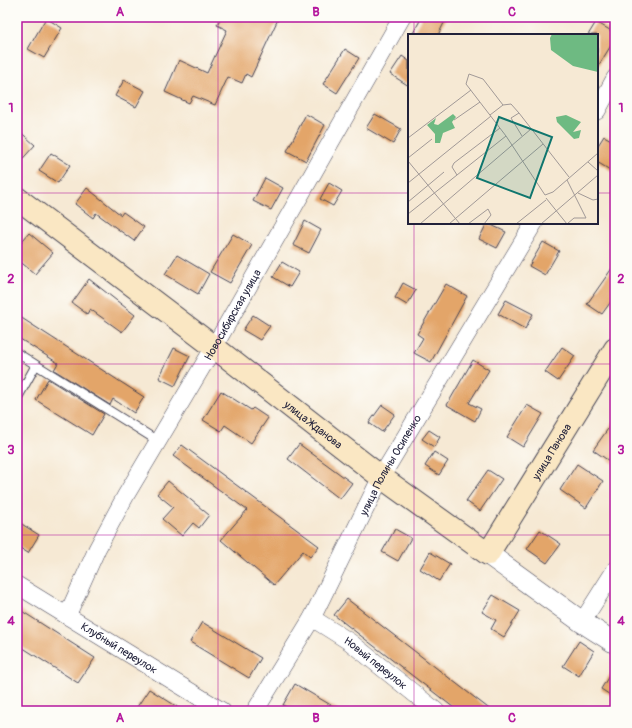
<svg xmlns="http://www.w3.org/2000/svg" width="632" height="728" font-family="Pangolin,sans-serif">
<rect width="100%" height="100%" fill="#fdfcf7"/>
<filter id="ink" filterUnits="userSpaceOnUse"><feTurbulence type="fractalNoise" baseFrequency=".025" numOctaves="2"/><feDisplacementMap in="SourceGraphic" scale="8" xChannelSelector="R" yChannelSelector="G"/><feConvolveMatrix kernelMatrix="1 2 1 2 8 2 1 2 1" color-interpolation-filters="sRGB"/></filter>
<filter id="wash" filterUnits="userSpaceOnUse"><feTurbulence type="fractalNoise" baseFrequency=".012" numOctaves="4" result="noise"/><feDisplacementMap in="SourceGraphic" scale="16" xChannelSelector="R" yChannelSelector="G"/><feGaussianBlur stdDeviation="0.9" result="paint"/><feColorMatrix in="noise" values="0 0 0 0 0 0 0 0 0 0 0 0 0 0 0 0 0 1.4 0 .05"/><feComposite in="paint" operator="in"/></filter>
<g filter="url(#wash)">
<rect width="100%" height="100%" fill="#f6e9d4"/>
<g id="blocks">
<path fill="#e3a569" d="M221 17H279L251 77 246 74 242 83 228 77 215 105 193 96 189 103 165 92 179 60 207 73 227 30 217 25Z
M422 17H447L438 35H412Z
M46 18 62 28 44 58 28 49Z
M596 22 615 33V39L597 68V35H588Z
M345 49 359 58 337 93 323 84Z
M402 56 409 61V86L390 74Z
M124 80 145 91 136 107 115 96Z
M306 114 325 125 306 161 287 151Z
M375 114 401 129 393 144 366 128Z
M17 129 35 145 17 165Z
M604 136 615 142V173L597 162V147Z
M51 153 70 165 58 183 39 171Z
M265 178 283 188 271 210 253 201Z
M329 183 342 191 333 206 320 199Z
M87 188 121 215 123 212 144 227 134 241 96 213 93 218 75 204Z
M305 221 321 230 309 253 293 245Z
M487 223 506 232 497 248 479 239Z
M29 233 53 253 35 274 17 259V247Z
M233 234 252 245 230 283 210 272Z
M543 242 559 251 545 275 529 266Z
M177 255 209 274 198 294 165 274Z
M282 262 299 272 290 287 273 277Z
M615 264V296L602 314 587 304Z
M89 279 135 315 122 332 90 309 87 314 72 303Z
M403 283 416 290 407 305 395 298Z
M446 284 467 296 431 362 414 353 423 338 417 334Z
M506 300 533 314 525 329 498 314Z
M17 315 144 397 134 413 113 399 110 405 54 370 58 363 17 337Z
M253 315 270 326 260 340 243 330Z
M562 347 575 356 558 381 545 372Z
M174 348 190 356 175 386 159 378Z
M473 360 489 370 469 403 481 409 475 421 447 405Z
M48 379 104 414 92 435 36 400Z
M221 391 251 410 253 408 268 418 251 443 225 425 221 431 203 420Z
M382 405 395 414 382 432 369 423Z
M527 405 543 414 523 447 507 437Z
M615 419V465L593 450Z
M429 430 440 437 434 447 422 439Z
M299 444 352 483 340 499 288 459Z
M182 445 319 546 310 557 303 551 274 585 221 540 247 510 173 456Z
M434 452 448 461 439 475 425 466Z
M577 464 603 481 586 508 560 490Z
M488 470 502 479 480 511 466 501Z
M168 481 209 515 199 528 193 523 182 536 162 519 173 507 157 494Z
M17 521 39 535 28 553 17 546Z
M395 529 411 538 398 561 382 552Z
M540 530 561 544 547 563 527 549Z
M430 552 450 564 439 581 420 569Z
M493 595 520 611 504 637 491 629 496 620 482 612Z
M347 599 492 711H458L334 615Z
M17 608 95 658 78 683 17 644Z
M202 622 261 658 249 678 190 642Z
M579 641 594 651 579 676 563 666Z
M615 666V698L601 689Z
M295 684 341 711H293L283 705Z
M149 689 184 711H143L137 707Z"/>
</g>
</g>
<g filter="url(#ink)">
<use href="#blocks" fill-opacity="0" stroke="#424052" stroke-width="1"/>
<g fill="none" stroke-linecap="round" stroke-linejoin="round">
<defs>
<path id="service" d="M17 353 158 441
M17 399 36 365"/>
<g id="minor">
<path d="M597 111 615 78"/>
<path id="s1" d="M17 585 222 711"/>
<path id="s2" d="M67 616 97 549 126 495 214 347 402 17"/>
<path id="s3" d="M312 618 350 642 436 711"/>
<path d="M582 622 615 570"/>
<path id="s4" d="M255 711 312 618 381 477 534 223"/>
</g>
<path id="tertiary" d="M488 554 582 622 615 643"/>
<g id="secondary">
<path id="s5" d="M17 198 214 347 381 477 488 554 615 349"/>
</g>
</defs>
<use href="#service" stroke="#424052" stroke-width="10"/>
<use href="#minor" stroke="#424052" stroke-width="18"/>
<use href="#tertiary" stroke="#424052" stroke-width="22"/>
<use href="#secondary" stroke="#424052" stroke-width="24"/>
<use href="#service" stroke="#fff" stroke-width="8"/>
<use href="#minor" stroke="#fff" stroke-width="17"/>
<use href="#tertiary" stroke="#fff" stroke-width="21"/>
<use href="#secondary" stroke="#fae7c3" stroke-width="22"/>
</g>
</g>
<path fill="none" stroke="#b5179e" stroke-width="1" stroke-opacity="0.55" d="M218 17V711M414 17V35M17 193H409M597 193H615M414 223V711M17 364H615M17 535H615"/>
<g text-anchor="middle" stroke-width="3.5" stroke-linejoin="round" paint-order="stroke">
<g font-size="11" fill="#22223b" stroke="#fdfcf7">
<text dy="4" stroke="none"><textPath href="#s2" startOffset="344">Новосибирская улица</textPath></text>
<text dy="4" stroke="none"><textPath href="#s5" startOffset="373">улица Жданова</textPath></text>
<text dy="4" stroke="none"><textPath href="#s5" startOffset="711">улица Панова</textPath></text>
<text dy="4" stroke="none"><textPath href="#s4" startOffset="281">улица Полины Осипенко</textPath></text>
<text dy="4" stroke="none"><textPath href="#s1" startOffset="120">Клубный переулок</textPath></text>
<text dy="4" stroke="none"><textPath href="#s3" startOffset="78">Новый переулок</textPath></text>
</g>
</g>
<g transform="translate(408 34)">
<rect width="190" height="190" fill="#f6e9d4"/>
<path d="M144 0H190V38L165 32 143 16 142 4ZM45 80 48 83 44 88 47 94 35 99 32 109H27V100L19 91 28 84 26 90 30 91ZM158 81 173 88 165 98 173 96 171 104 166 105 149 88 148 83Z" fill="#6eba82"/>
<path fill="none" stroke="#a19997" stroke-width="1" d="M95 71 75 45 61 40 58 50 98 102M95 71 103 70 111 79 161 143M111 79 103 84 114 102M82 81 95 71M46 86 72 68M0 104 63 56M0 124 24 105M0 127 52 190M180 128 190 137M49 141 44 133 46 129 92 94M159 146 178 184H166L159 190M0 149 83 82M170 159 185 166 190 165M138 164 159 190M0 168 36 138M0 180 98 102 137 161 145 158 190 119M12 190 123 95M41 190 135 110M60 190 80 175 83 181 76 190M108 190 138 166M133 190 190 141"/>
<path fill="#0f766e" fill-opacity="0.15" stroke="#0f766e" stroke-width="2" d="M91 83 144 103 122 164 69 144Z"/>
<rect width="190" height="190" fill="none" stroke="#22223b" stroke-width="2"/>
</g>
<rect width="632" height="728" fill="none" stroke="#fdfcf7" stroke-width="44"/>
<rect x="22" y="22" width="588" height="684" fill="none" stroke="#b5179e" stroke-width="1.5"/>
<g font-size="13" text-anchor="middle" font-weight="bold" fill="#b5179e">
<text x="120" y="16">A</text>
<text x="316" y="16">B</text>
<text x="512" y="16">C</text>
<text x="11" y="112">1</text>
<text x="621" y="112">1</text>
<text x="11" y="283">2</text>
<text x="621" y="283">2</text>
<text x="11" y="454">3</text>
<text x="621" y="454">3</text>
<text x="11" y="625">4</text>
<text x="621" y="625">4</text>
<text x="120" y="722">A</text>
<text x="316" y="722">B</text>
<text x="512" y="722">C</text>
</g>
</svg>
